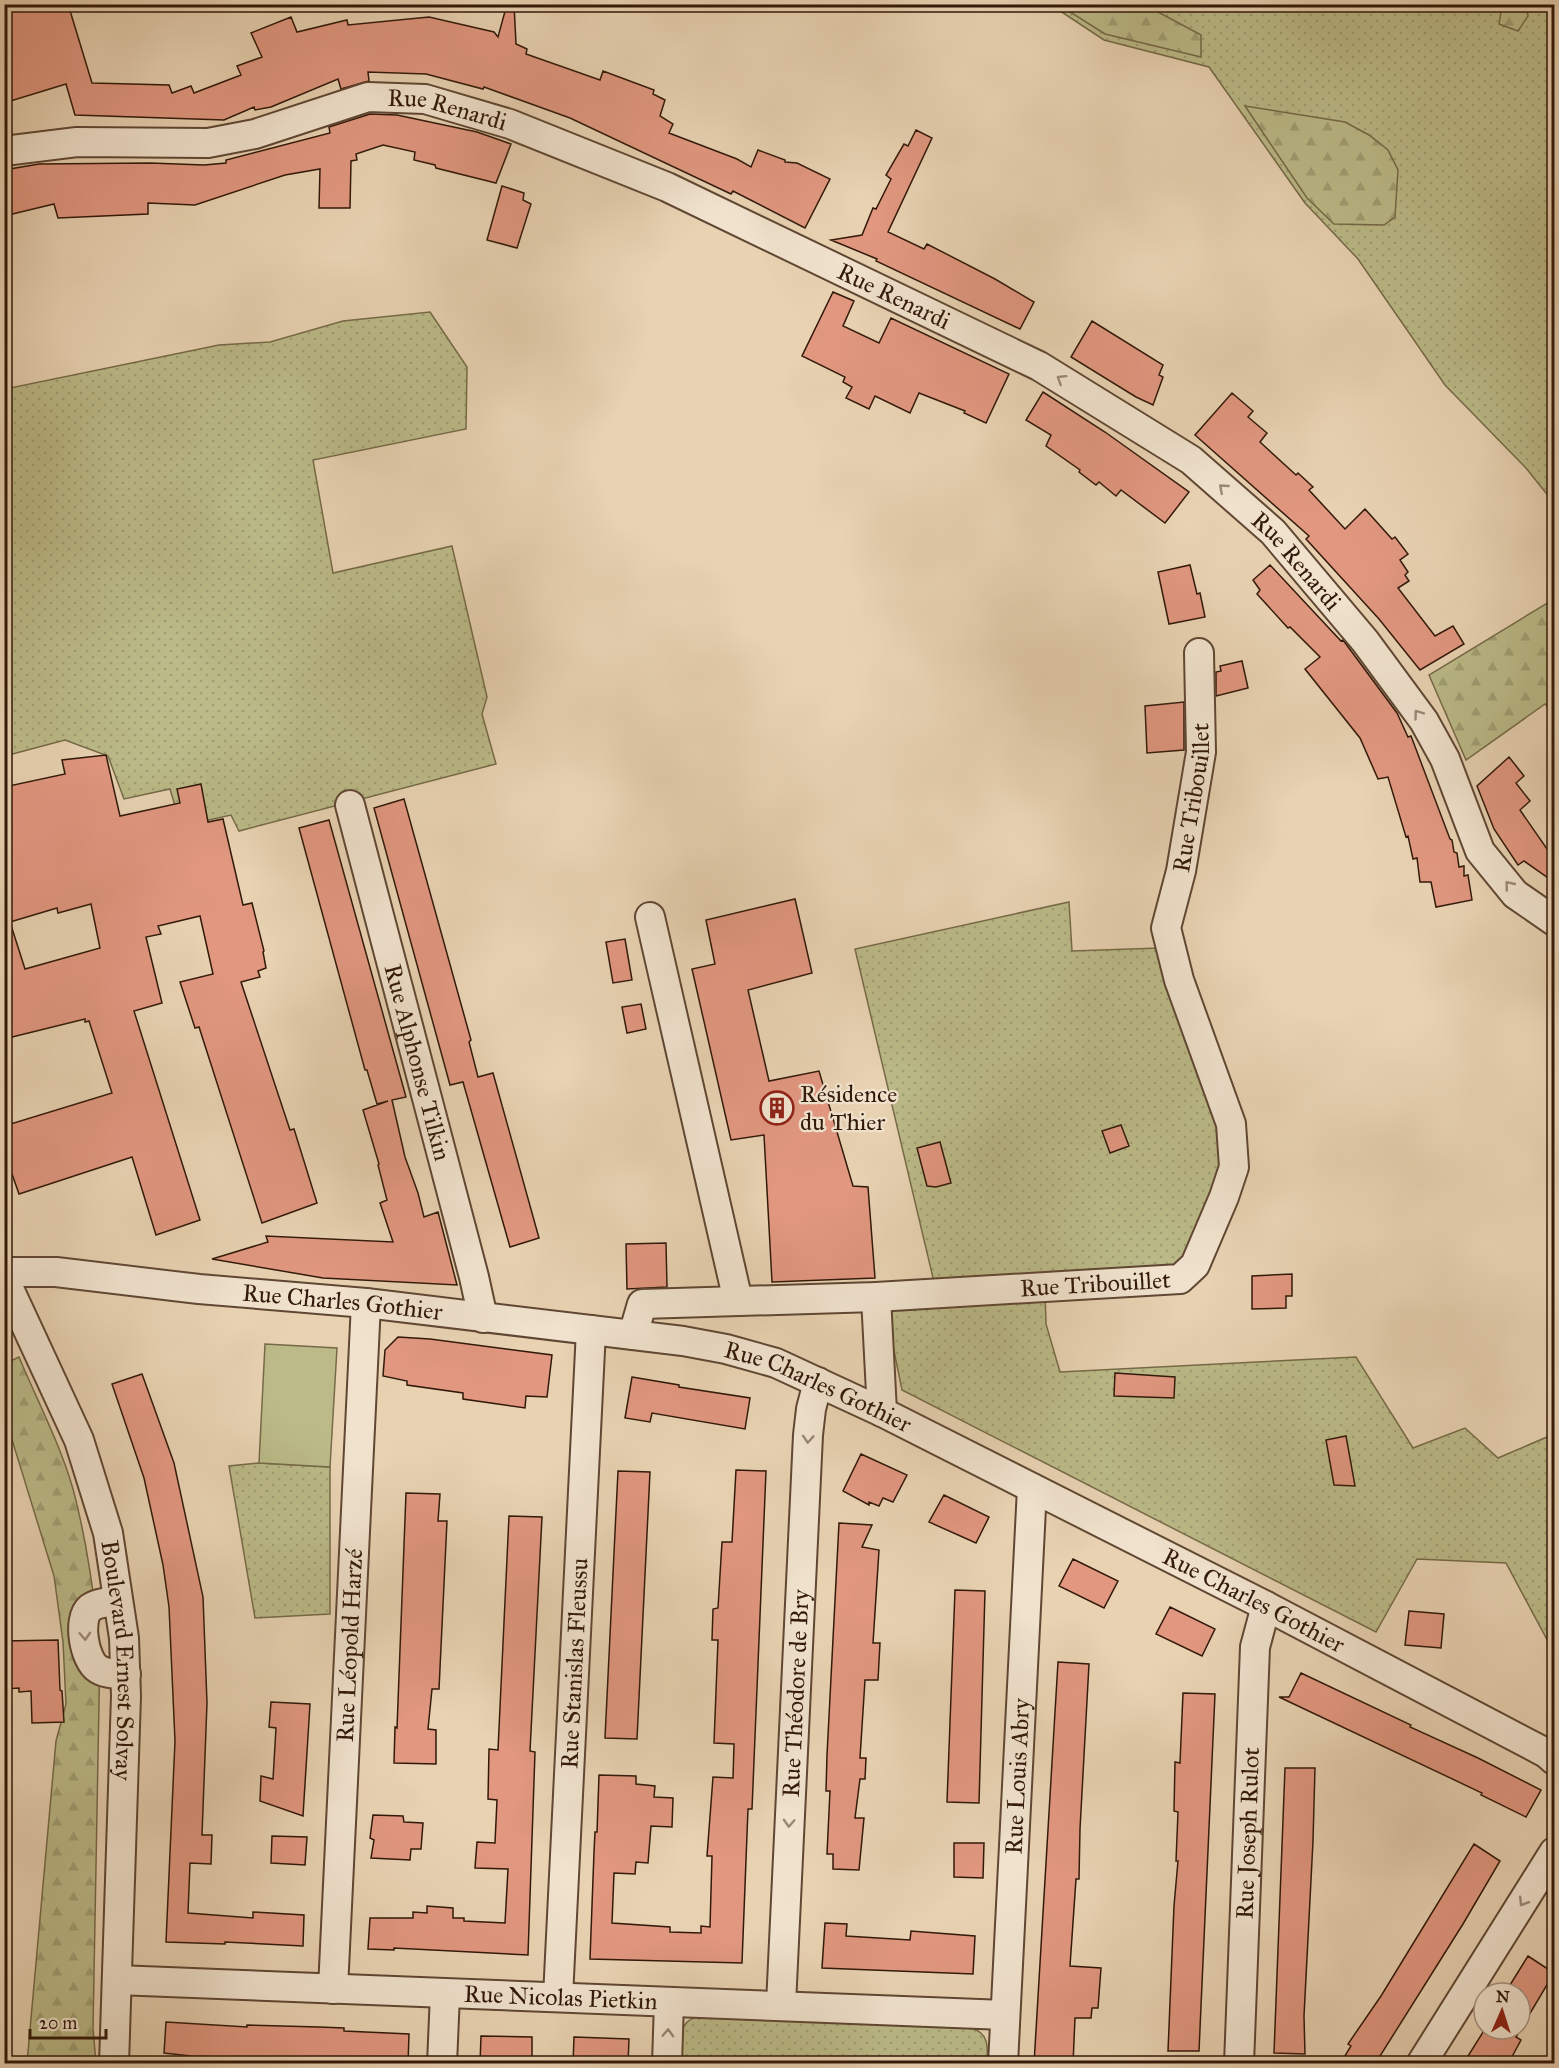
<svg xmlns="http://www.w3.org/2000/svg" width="1559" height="2068" font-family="'IM FELL Great Primer',serif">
<defs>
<pattern id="green-dots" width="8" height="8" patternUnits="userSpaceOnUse" patternTransform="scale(1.5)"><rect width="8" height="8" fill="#bbba88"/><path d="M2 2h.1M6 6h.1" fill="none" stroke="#a19f74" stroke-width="1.8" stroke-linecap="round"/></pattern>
<pattern id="forest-firs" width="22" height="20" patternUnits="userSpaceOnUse" patternTransform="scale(1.5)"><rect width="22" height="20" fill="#bbba88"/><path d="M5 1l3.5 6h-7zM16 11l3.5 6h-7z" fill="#a19f74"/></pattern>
</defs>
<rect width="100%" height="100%" fill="#e8d2b2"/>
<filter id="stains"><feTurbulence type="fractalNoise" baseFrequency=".00333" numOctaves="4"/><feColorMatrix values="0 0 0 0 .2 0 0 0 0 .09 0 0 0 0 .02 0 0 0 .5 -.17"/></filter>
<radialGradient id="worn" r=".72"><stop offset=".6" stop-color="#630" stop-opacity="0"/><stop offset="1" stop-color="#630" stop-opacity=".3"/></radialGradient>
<path fill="url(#green-dots)" stroke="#766a48" stroke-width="1.5" d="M1051 5H1554V503L1526 468 1445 385 1358 259 1305 203 1209 67 1104 40Z
M430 312 467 367 466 429 313 460 333 573 452 546 487 697 482 714 496 764 239 831 231 815 181 826 170 789 124 799 108 756 65 740 5 756V389L219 345 270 342 343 321Z
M1069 902 1072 951 1160 948 1223 1117 1228 1173 1176 1275 934 1282 855 949Z
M1045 1293 1046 1324 1060 1372 1356 1357 1413 1448 1465 1428 1498 1458 1554 1434V1721L1552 1718V1649L1506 1563 1417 1559 1376 1632 902 1390 884 1302Z
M259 1463 330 1467V1614L255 1618 229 1466Z
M696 2017 970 2028C989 2032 988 2047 987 2063L680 2064C681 2046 676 2023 696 2017Z"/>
<path fill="url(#forest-firs)" stroke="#766a48" stroke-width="1.5" d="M1059 5H1145L1201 35V57L1105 34Z
M1502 5 1526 6 1528 16 1518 31 1499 24Z
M1245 106 1345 122 1369 135 1388 150 1398 170 1395 217 1384 225 1334 224 1307 198Z
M1554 599V714L1545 704 1466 760 1429 675Z
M19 1357C37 1400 60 1444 73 1489 87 1541 94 1596 100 1649L93 2028 96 2063H27L56 1741 66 1704 63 1642 54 1576 5 1417 4 1364Z"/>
<path fill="#bbba88" stroke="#766a48" stroke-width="1.5" d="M265 1344 337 1348 330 1467 259 1463Z"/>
<path fill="#e19780" stroke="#321909" stroke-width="1.5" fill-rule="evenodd" d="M4 4H68L92 83 169 85 172 93 191 86 194 93 241 75 237 66 262 57 251 33 291 17 297 32 347 20 348 25 429 17 494 32 498 37 507 4H514L516 44 527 49 526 54 600 80 603 71 654 90 653 94 665 100 660 116 673 124 669 133 737 159 751 167 758 150 785 160V162L797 163 830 179 805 228 733 191 731 194 570 118 484 87 483 89 426 74 368 72 369 81 341 89 338 79 271 107 255 110 254 107 224 120 75 115 66 84 4 103Z
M370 114 397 115 477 132 511 144 496 183 436 168 435 165 414 160 415 152 383 145 356 154 357 160 351 161 350 208H319L320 169 285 175 195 205 148 203V214L58 218 54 204 4 216V170L39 164 150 163 204 165 226 163V160L330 133 329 127Z
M916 130 932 138 888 232 924 249 927 244 995 279 1034 302 1020 329 876 261 877 259 831 240 862 235 873 208 876 209 891 179 886 175 904 144 908 146Z
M502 186 524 193 523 200 531 204 517 248 487 240Z
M833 292 854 301 843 326 879 343 891 318 1009 374 986 423 964 413 965 411 919 393 910 413 875 396 869 409 846 398 852 387 843 382 845 377 802 356Z
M1092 321 1163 365 1159 375 1163 377 1153 405 1136 397 1071 357Z
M1043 392 1105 432 1189 492 1165 523 1121 490 1116 496 1099 482 1096 485 1079 472 1080 470 1046 446 1051 435 1026 420Z
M1232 393 1253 411 1248 417 1267 433 1260 442 1296 475 1298 473 1313 487 1309 490 1345 529 1365 509 1392 539 1395 537 1408 554 1400 560 1408 572 1405 575 1409 581 1398 588 1435 636 1453 626 1464 644 1420 670 1379 619 1306 539 1309 536 1195 435Z
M1190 565 1197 594 1200 593 1205 617 1169 624 1158 572Z
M1270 565 1341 641 1343 640 1397 713 1408 737 1411 736 1450 839 1452 840 1454 852 1457 853 1459 867 1464 866V876L1468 875 1472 900 1436 907 1431 882H1420L1417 858 1413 859 1408 836 1406 837 1388 777 1378 779 1360 738 1305 669 1320 657 1290 627 1288 628 1257 594 1260 590 1253 580Z
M1242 661 1248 688 1216 696V672L1221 671 1220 666Z
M1184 702V750L1147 753 1145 706Z
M106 755 120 816 180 803 177 789 201 784 208 822 223 819 243 905 252 903 264 951 263 952 266 968 258 971 260 977 241 982 290 1130 294 1129 317 1203 262 1223 199 1027 195 1028 180 982 213 974 200 916 158 926 161 934 146 937 162 1003 134 1011 200 1220 156 1235 132 1157 19 1194 4 1151V1126L112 1093 89 1021 85 1022V1019L4 1039V787L65 774 62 760ZM91 904 100 948 25 969 10 922 57 908 58 913Z
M1509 757 1524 776 1516 783 1530 801 1520 810 1554 859V882L1524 861 1518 865 1494 829 1477 786Z
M404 799 471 1040 469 1042 478 1077 493 1073 539 1238 510 1247 463 1082 450 1085 374 808Z
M329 820 406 1097 392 1100 405 1157 418 1193 424 1217 438 1212 457 1285 323 1278 212 1259 268 1242 266 1236 393 1242 380 1203 387 1200 378 1165 379 1164 363 1110 388 1101 377 1104 367 1070H365L299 828Z
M795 899 812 973 748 990 769 1081 819 1071 853 1186 868 1187 875 1278 772 1282 764 1135 731 1140 692 969 715 964 706 920Z
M625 939 632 980 613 983 606 942Z
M641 1004 646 1029 627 1033 622 1007Z
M1121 1125 1129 1146 1110 1153 1102 1131Z
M940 1142 951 1183 936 1187 927 1186 917 1148Z
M666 1243 667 1287 627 1289 626 1244Z
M1292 1274V1296H1286V1308L1252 1309V1276Z
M398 1337 430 1339 552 1355 547 1397 526 1396 525 1408 463 1399V1393L407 1385V1381L383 1376 385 1350Z
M1115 1373 1175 1377 1174 1398 1114 1396Z
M142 1374 174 1463 203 1597 207 1703 202 1835H212L211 1864 190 1863 188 1913 253 1918V1912L304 1915 303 1946 225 1942V1944L166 1942 175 1741 169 1607 163 1565 144 1478 112 1384Z
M632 1377 679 1385V1387L750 1398 745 1429 652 1413 650 1422 625 1418Z
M1346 1436 1355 1486 1334 1485 1326 1440Z
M861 1454 907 1475 893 1502 883 1498 879 1506 869 1502V1505L843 1491Z
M736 1470 766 1471 752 1809H748L742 1963 590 1959 594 1852 595 1832H597L599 1775 636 1776V1784L655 1786 654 1797 673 1798 672 1827 651 1826 648 1863 636 1862 635 1874 614 1873 612 1923 670 1927V1932L701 1933V1926L710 1927 712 1856H707L713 1777 733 1778 734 1744 714 1743 718 1640H712L713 1609 718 1608 722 1542H732Z
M618 1471 650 1472 637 1739 605 1738Z
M406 1493 440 1494 438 1521H447L439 1689H432L428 1729 436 1730V1764L394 1763 395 1727 397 1728Z
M944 1495 989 1517 976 1543 929 1522Z
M509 1516 542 1517 530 1751 535 1752 528 1955 394 1948V1950L368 1949 370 1918H413V1912L427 1913V1906L453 1908V1918H464V1921L505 1923 508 1869 475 1868 477 1842 495 1843 497 1800 488 1799 489 1749 498 1750Z
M839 1523 872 1525 862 1547 879 1550 873 1643H880L878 1680H865L860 1758H866L865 1779H860L855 1818H864L859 1870 833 1869V1854H827L830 1791H826L827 1755Z
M1073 1559 1118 1581 1104 1608 1059 1586Z
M955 1590 985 1591 979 1803 947 1802Z
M1170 1607 1215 1629 1202 1656 1156 1634Z
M1409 1611 1444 1614 1441 1648 1405 1645Z
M58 1640 60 1690 62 1691 64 1722 32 1723 31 1691 19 1692V1688L4 1689V1641Z
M1058 1662 1089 1664 1080 1829 1079 1879H1076L1070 1966 1101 1968 1098 2008H1092L1091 2018H1075L1073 2064H1034Z
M1301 1673 1411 1725 1410 1727 1478 1758 1541 1790 1526 1817 1481 1795 1482 1793 1279 1697H1289Z
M1183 1693 1215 1694 1212 1761 1199 2051H1168L1174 1906 1178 1861H1176L1178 1812 1174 1811 1175 1762 1180 1763Z
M271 1702 310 1704 303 1816 260 1801 261 1776 273 1779 276 1728 269 1727Z
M1285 1768H1315L1313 1841 1304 2016 1305 2054 1274 2053Z
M373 1815 403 1816 404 1822 423 1823 421 1849H411L410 1860 371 1858 374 1840 370 1838Z
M272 1836 307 1837 305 1865 271 1863Z
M954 1843H984L983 1878 954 1877Z
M1474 1844 1500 1861 1463 1924 1375 2064H1340L1351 2046 1348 2044 1381 1996Z
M825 1923 847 1924 846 1936 910 1940 911 1931 975 1936 973 1974 822 1968Z
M1528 1956 1554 1973 1516 2037 1521 2040 1508 2064H1463L1485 2029H1520V1993H1505Z
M166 2022 247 2027V2025L319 2027 344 2028V2031L409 2034 408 2064H359V2061L191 2056 164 2053Z
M481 2036 532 2037V2064H480Z
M574 2037 629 2039 628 2064H573Z"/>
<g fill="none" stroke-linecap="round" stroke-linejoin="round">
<defs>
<g id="minor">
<path id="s1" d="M4 151 77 142 208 143 255 134 368 97 425 99 510 124 667 187 1039 366 1191 460 1273 532 1365 641 1424 721 1445 759 1480 851 1515 894 1554 921"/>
<path id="s2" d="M350 805 474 1277 483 1318"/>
<path d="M650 917 738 1301"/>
<path id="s3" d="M4 1272H56L199 1289 366 1303 683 1341 726 1349 776 1363 882 1412 1266 1606 1546 1753 1554 1760"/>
<path id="s4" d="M4 1278 79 1440 108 1533 124 1638 126 1696 114 2064"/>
<path d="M876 1297 882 1412"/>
<path id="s5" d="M633 1335 642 1304 876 1297 1180 1279 1195 1265 1224 1197 1234 1167 1231 1124 1179 980 1166 928 1181 871 1201 752 1199 653"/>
<path d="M118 1602C110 1602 98 1602 90 1608 77 1619 84 1660 98 1669 106 1674 117 1674 126 1674"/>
<path id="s6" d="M117 1980 1005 2015"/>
<path id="s7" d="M333 1989 366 1303"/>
<path id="s8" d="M558 1997 591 1330"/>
<path id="s9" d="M781 2005 808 1435 811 1409 818 1382"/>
<path d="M442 2064 445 1994"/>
<path d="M667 2064 669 2002"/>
<path id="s10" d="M1003 2064 1032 1488"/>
<path id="s11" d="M1239 2064 1255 1647 1266 1606"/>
<path d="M1421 2064 1554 1852"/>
</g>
</defs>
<use href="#minor" stroke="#604733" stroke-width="32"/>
<use href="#minor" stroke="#f0e2cd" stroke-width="28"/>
</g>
<defs><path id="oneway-chevron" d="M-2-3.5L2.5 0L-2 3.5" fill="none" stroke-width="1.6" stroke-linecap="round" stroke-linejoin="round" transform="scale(1.5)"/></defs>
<g stroke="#9a8875">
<use href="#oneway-chevron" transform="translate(1061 379) rotate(-148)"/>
<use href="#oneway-chevron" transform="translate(1223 488) rotate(-139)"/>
<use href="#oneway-chevron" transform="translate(1418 714) rotate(-126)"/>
<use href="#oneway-chevron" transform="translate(1509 885) rotate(-129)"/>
<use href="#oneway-chevron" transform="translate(808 1439) rotate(94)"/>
<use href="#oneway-chevron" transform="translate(85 1636) rotate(87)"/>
<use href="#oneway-chevron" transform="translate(789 1823) rotate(93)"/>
<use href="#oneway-chevron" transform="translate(1523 1902) rotate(122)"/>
<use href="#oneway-chevron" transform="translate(668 2033) rotate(-88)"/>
</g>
<defs>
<symbol id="building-ring" viewBox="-11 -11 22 22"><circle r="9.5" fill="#f0e2cd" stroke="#8f2418" stroke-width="1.5"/><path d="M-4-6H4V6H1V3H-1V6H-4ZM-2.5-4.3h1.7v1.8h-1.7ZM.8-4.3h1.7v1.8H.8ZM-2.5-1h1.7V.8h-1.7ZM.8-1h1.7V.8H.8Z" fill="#8f2418"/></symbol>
</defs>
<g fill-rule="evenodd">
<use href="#building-ring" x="758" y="1089" width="38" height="38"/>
</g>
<g text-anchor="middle" stroke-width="4.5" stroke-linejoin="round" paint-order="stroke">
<g font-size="24" fill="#321909" stroke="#f0e2cd">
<text dy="8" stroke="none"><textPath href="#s1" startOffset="452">Rue Renardi</textPath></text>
<text dy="8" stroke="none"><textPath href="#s1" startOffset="938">Rue Renardi</textPath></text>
<text dy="8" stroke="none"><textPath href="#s1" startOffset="1424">Rue Renardi</textPath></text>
<text dy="8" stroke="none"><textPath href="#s5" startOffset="1080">Rue Tribouillet</textPath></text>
<text dy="8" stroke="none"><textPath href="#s2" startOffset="266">Rue Alphonse Tilkin</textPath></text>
<text dy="8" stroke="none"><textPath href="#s5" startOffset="486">Rue Tribouillet</textPath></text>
<text dy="8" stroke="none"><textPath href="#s3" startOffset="340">Rue Charles Gothier</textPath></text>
<text dy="8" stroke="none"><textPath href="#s3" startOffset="826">Rue Charles Gothier</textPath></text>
<text dy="8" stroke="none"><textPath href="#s3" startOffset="1312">Rue Charles Gothier</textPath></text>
<text dy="8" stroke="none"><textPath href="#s7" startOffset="344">Rue Léopold Harzé</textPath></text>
<text dy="8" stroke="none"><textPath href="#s4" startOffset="404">Boulevard Ernest Solvay</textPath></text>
<text dy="8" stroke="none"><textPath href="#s8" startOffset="334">Rue Stanislas Fleussu</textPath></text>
<text dy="8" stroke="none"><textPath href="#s9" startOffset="312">Rue Théodore de Bry</textPath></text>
<text dy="8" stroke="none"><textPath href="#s10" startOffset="288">Rue Louis Abry</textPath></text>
<text dy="8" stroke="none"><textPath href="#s11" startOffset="231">Rue Joseph Rulot</textPath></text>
<text dy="8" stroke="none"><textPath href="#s6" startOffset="444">Rue Nicolas Pietkin</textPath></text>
</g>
<g font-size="24" fill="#321909" stroke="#f0e2cd" text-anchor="start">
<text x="800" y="1102">Résidence<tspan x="800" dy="28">du Thier</tspan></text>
</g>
</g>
<rect width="1559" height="2068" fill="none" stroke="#e8d2b2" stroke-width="24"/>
<rect x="6" y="6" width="1547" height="2056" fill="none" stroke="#321909" stroke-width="3"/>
<rect x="12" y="12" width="1535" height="2044" fill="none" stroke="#321909" stroke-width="1.5"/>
<g transform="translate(1502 2011) rotate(3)"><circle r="28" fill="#f0e2cd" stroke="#a4927f" stroke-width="1.5"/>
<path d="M0-4.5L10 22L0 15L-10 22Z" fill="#8f2418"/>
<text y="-9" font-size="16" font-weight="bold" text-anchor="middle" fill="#321909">N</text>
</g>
<path d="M30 2029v9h76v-9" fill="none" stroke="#321909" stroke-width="3"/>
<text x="39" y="2029" font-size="18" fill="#321909" stroke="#f0e2cd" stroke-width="4.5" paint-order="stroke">20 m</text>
<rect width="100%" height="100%" filter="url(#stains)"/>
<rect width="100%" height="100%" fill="url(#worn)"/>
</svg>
